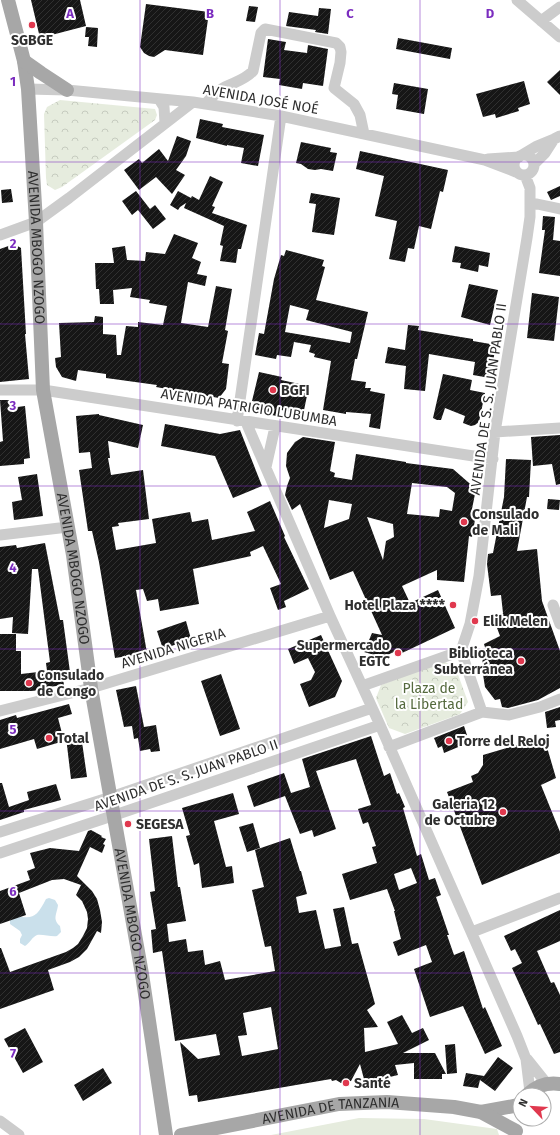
<svg xmlns="http://www.w3.org/2000/svg" width="560" height="1135" font-family="'Fira Sans',sans-serif">
<defs>
<pattern id="park-crowns" width="20" height="18" patternUnits="userSpaceOnUse"><rect width="20" height="18" fill="#e6ecde"/><path d="M2 6a3 3 0 1 1 6 0M12 15a3 3 0 1 1 6 0" fill="none" stroke="#c6cbbf"/></pattern>
<pattern id="building-hatch" width="6" height="6" patternUnits="userSpaceOnUse"><rect width="6" height="6" fill="#161616"/><path d="M-1 1l2-2M0 6l6-6M5 7l2-2" fill="none" stroke="#303030"/></pattern>
</defs>
<rect width="100%" height="100%" fill="#fff"/>
<path fill="#e6ecde" d="M359 1118 424 1119 497 1129 499 1135H271Z"/>
<path fill="url(#park-crowns)" d="M60 100 155 109 157 115 155 120 62 187 55 190 47 185 46 178 44 114 47 107Z
M444 661 456 669 468 702 460 714 405 734 389 728 376 698 381 685Z"/>
<path fill="#cae0eb" d="M49 898 55 900 58 905C57 914 52 919 60 926L61 932 57 936C52 937 42 934 37 935 32 937 30 943 25 946L20 943V939L22 935 20 931 10 924V917L12 915C33 920 36 918 46 899Z"/>
<path fill="url(#building-hatch)" fill-rule="evenodd" d="M31 0H80L86 26 40 38Z
M146 4 209 12 203 55 165 50 154 57 149 56 144 53 140 47Z
M249 6 258 7 255 22 246 21Z
M319 8 331 9 328 34 315 32 316 30 286 26 289 12 318 16Z
M86 27 98 28 97 47 88 46 89 37H85Z
M398 38 452 48 450 59 396 49Z
M268 39 286 42 284 50 307 53 308 45 328 49 323 86 303 83 302 89 279 85 280 79 263 77Z
M560 70V95L547 82Z
M524 81 530 104 518 108 519 111 496 118 495 114 483 117 476 94Z
M394 83 428 89 424 114 396 109 398 95 392 94Z
M200 119 223 124 222 127 264 135 258 166 241 163 244 148 227 145V146L196 138Z
M177 136 191 141 186 156 176 170 185 175 172 194 156 177 139 190 124 170 139 159 142 163 159 149 168 161Z
M301 142 331 148 330 152 337 153 333 171 321 169 315 170 308 169 301 164 296 163Z
M360 151 448 170 443 192 440 191 431 229 419 226 414 249 408 248 405 262 389 259 397 221 375 216 384 176 356 169Z
M210 176 223 182 212 206 215 207 212 213 247 225 241 249H238L236 263 220 261 223 246 220 245 224 226 184 208 186 203 180 207 178 210 170 205 178 191 191 198 192 196 199 200Z
M560 186V196L551 200 547 192Z
M11 189 13 202 2 203 1 190Z
M136 191 150 209 155 205 166 219 153 229 138 210 132 215 122 201Z
M311 193 340 198 334 235 312 232 316 204 309 203Z
M543 216 555 217 553 240 560 241V276L539 273 545 230H542Z
M174 234 198 243 192 258 201 262 197 274 207 276 205 286 188 282 181 323 208 327 216 286 232 289 225 330 228 331 222 363 229 364 226 389 219 398 156 387 157 385 106 378V374L78 370 76 381 62 377 56 367 55 358 61 357 59 323 94 322 95 316 103 317V334L116 335 117 355H121L126 326 138 327V322L163 325 167 306 149 303 150 300 130 297 132 288 113 290 114 304H100L99 289H96L95 263H114L112 248 125 246 127 260 145 261 146 252 165 254Z
M14 244 21 248 26 334H25L29 379 0 382V249Z
M455 246 490 253 488 267 479 265 478 272 460 268 461 263 452 262Z
M286 250 324 260 322 266 325 267 316 300 368 312 357 359H355L351 380 366 382 365 388H371L370 391 385 394 380 429 369 427 371 414 346 412V414L323 410 331 361 314 357 315 354 309 352 311 345 294 342 291 357 277 355 276 359 255 355 259 333 264 334 274 279 281 255 284 256ZM290 305 309 310 306 320 352 332 350 343 285 332Z
M469 284 498 290 490 325 461 317Z
M532 293 559 297 554 341 527 338Z
M408 325 419 326 418 330 473 339V341L496 345 490 378 473 375 475 362 429 354 425 391 404 389 406 366 385 363 388 347 405 350Z
M259 372 282 377 281 380 309 386 303 415 277 409 276 416 256 411 258 402 252 401Z
M443 374 472 380 470 390 485 393 479 422 475 425 471 426 463 423 465 416 445 408 441 420H437L433 418Z
M0 400H9L10 408 25 406 30 458 24 459V464L0 466V442L3 441Z
M99 414V415L143 425 138 448 108 441 110 458H108L111 475 143 470 149 519 118 523 119 526 112 527 116 550 156 543 152 519 190 512 192 522 208 519 212 540 255 531 247 512 270 501 285 536 284 537 309 589 284 601 286 607 278 610 270 588 281 584 263 546 250 552 251 556 193 569 199 604 160 611 158 599 147 601 143 589 136 590 147 653 115 658 99 562 92 531H88L79 470 92 468 90 452 79 453 76 416Z
M165 424 220 434 240 430 262 486 233 498 215 456 161 446Z
M560 435V484L556 485 552 464 533 466 531 437Z
M303 437 335 442 330 471 335 473 334 477 352 480 356 454 406 462V463L453 469 476 489 471 514H476L472 537 469 536 464 582 437 580V570L402 586 410 603 438 590 455 628 402 653 400 649 375 661 371 654 364 652 372 633 382 635 353 571 330 580 300 504 292 510 285 495 287 486 290 478 286 466 287 453 295 442ZM412 483 447 487 455 493 452 511 440 509 439 517 407 514ZM329 500 352 504 349 519 324 528ZM367 517 393 524 394 537 386 541 383 560Z
M506 459 531 460 529 497H527L517 551 537 549 542 601 560 651V688L538 700 508 708 502 707 500 699 495 700 485 687 482 668 483 655 487 654 484 644 500 636 493 617 503 613 501 595 491 596 487 564 488 554 493 553 504 497Z
M37 474 43 516 14 520 12 502 22 500 18 477Z
M548 499 560 500 559 510 547 509Z
M45 543 60 620H63L70 672 62 673 64 685 41 688 42 690 31 691H0V634H16V651H21V674L47 671 46 663 50 662 38 569H32L28 634 12 633 13 617 0 619V547L16 545 17 548Z
M186 621 191 639 163 649 157 631Z
M321 635 342 681 335 697 309 707 300 684 311 680 315 672 308 658 294 664 288 649Z
M221 674 240 729 220 736 201 681Z
M136 686 144 727 156 725 160 751 151 752 150 749 140 751 138 738 134 739 132 726 124 727 116 690Z
M69 704 72 714 58 718 64 741 37 749 34 739 0 749V720L16 715 17 718Z
M560 707V720L555 721 556 727 547 728 545 712Z
M464 726 467 735 460 737 463 745 444 753 442 746 438 748 434 738Z
M81 735 87 777 71 779 66 737Z
M371 736 384 776 390 773 397 794 399 793 405 807 403 808 417 856 421 854 429 880 435 878 441 895 436 897 449 935H447L454 955 464 951 483 1009 485 1007 502 1046 485 1054 463 1006 430 1017 414 969 432 962 426 945 398 956 393 942 401 939 394 911H395L387 889 350 900 342 874 377 863 372 847 376 846 368 822 363 824 358 809 371 805 356 759 316 771 336 829 314 837 312 830 300 834 285 796 254 807 247 786 284 773 291 793 310 787 302 759ZM411 868 417 883 399 890 394 874Z
M544 737 556 778 541 785 560 832V853L482 885 447 792 473 782 471 776 478 773 483 765V755Z
M0 783H2L9 807 29 800 27 792 56 784 61 800 24 810V812L0 820Z
M233 793 239 814 214 821 226 867 232 866 234 883 202 888 199 863 194 865 186 836 190 835 182 808Z
M253 823 260 848 247 852 239 827Z
M91 830 102 836 101 837 106 839 103 844 105 845 102 853 90 847 77 876 92 891 97 899 100 910 102 922 101 933 97 931 87 949 79 957 70 962 48 970 54 990 0 1009V948H1L10 972 66 952 73 948 78 944 83 936 87 928 88 919 87 912 82 901 76 895 81 885 64 879 52 880 19 893 26 915 0 924V891L30 880 27 871 35 868 30 853 50 848 79 851 88 831Z
M172 836 178 887H180L186 921 167 924 169 942 186 939 188 952 203 950 205 965 220 961 225 980 275 971 271 946 265 947 252 890 264 887 255 850 290 838 300 871H301L307 894 296 897 299 913 316 910 325 949 341 946 333 909 344 907 352 944 358 943 375 1004 367 1010 378 1027 364 1028 365 1052 398 1044 387 1022 402 1015 412 1033 423 1028 429 1040 403 1053H435L446 1074H442V1079H414V1063L395 1065 398 1075 365 1083 360 1064 351 1081 341 1083 336 1080 332 1081 331 1079 198 1102 197 1095 189 1096 180 1042 198 1059 220 1055 216 1034 175 1041 162 951 153 953 151 930 156 929 150 892 155 891 149 839ZM271 1007 278 1049 242 1056 238 1036 247 1035 243 1013Z
M560 910V941L537 951 551 983 554 982 560 995V1052L554 1054 540 1024 538 1025 512 968 522 963 515 949 511 951 504 936Z
M25 1028 43 1062 23 1073 4 1039Z
M455 1044 457 1073 447 1074 445 1045Z
M498 1057 513 1068 495 1091 480 1080 478 1088 463 1086 466 1073 484 1076Z
M103 1068 112 1083 83 1101 74 1085Z"/>
<g fill="none" stroke-linecap="round" stroke-linejoin="round">
<path stroke="#ccc" stroke-width="11" d="M517 0 560 37
M541 21 560 7
M28 89 67 90 193 102 281 116 485 160 516 172
M159 99 164 107 165 123
M205 104C211 98 217 91 225 87 235 82 245 80 253 71L261 33 265 29 336 43 340 47 341 52 340 63 334 88 354 104 360 115 364 134
M522 155 537 146 554 139 560 136
M514 165a10 10 0 1 1 20 0a10 10 0 1 1-20 0Z
M488 159 519 157
M534 164 545 153 554 139
M530 205 537 204 560 209
M0 235 36 222 69 198 193 102
M0 390H43L493 459
M237 421 281 116
M246 422 330 616 380 725 517 1036 526 1059 530 1092
M495 432 560 428
M266 467 275 427
M0 535 68 527
M553 605 560 624
M362 686 461 651
M0 711 91 688 330 616
M482 712 461 651 470 624 479 576 495 432 527 238 530 217V188L525 175
M389 747 482 712 509 715 540 707 560 699
M0 832 111 797 372 708
M0 853 115 815 380 725
M472 932 560 898
M527 1059 547 1084
M0 1121 19 1135"/>
<g stroke="#a7a7a7" stroke-width="14">
<path id="s1" d="M8 0 24 61 28 89 36 222 43 390 73 555 91 688 142 974 166 1135"/>
<path d="M24 61 41 73 67 90"/>
<path d="M527 1095C536 1086 547 1082 560 1084"/>
<path d="M481 1112 519 1105"/>
<path id="s2" d="M181 1135 339 1104 387 1102 454 1107 481 1112 516 1131"/>
</g>
</g>
<path fill="none" stroke="#7b2cbf" stroke-width="1" stroke-opacity="0.55" d="M140 0V1135M280 0V1135M420 0V1135M0 162H560M0 324H560M0 486H560M0 649H560M0 811H560M0 973H560"/>
<g fill="#e0384e" stroke="#fff" stroke-width="1.5">
<circle cx="32" cy="25" r="4"/>
<circle cx="273" cy="390" r="4"/>
<circle cx="464" cy="522" r="4"/>
<circle cx="453" cy="605" r="4"/>
<circle cx="475" cy="621" r="4"/>
<circle cx="398" cy="653" r="4"/>
<circle cx="521" cy="661" r="4"/>
<circle cx="29" cy="683" r="4"/>
<circle cx="49" cy="738" r="4"/>
<circle cx="449" cy="741" r="4"/>
<circle cx="503" cy="812" r="4"/>
<circle cx="128" cy="824" r="4"/>
<circle cx="346" cy="1083" r="4"/>
</g>
<g text-anchor="middle" stroke-width="4" stroke-linejoin="round" paint-order="stroke">
<g font-size="14" font-weight="bold" fill="#2f2f2f" stroke="#fff" text-anchor="start">
<text x="32" y="45" text-anchor="middle">SGBGE</text>
<text x="281" y="395">BGFI</text>
<text x="472" y="519">Consulado<tspan x="472" dy="16">de Mali</tspan></text>
<text x="445" y="610" text-anchor="end">Hotel Plaza ****</text>
<text x="483" y="626">Elik Melen</text>
<text x="390" y="650" text-anchor="end">Supermercado<tspan x="390" dy="16">EGTC</tspan></text>
<text x="513" y="658" text-anchor="end">Biblioteca<tspan x="513" dy="16">Subterránea</tspan></text>
<text x="37" y="680">Consulado<tspan x="37" dy="16">de Congo</tspan></text>
<text x="57" y="743">Total</text>
<text x="457" y="746">Torre del Reloj</text>
<text x="495" y="809" text-anchor="end">Galeria 12<tspan x="495" dy="16">de Octubre</tspan></text>
<text x="136" y="829">SEGESA</text>
<text x="354" y="1088">Santé</text>
</g>
<g font-size="14" fill="#2f2f2f" stroke="#fff">
<text transform="translate(261 99) rotate(10)" y="5">AVENIDA JOSÉ NOÉ</text>
<text dy="5" stroke="none"><textPath href="#s1" startOffset="250">AVENIDA MBOGO NZOGO</textPath></text>
<text transform="translate(488 399) rotate(-82)" y="5">AVENIDA DE S. S. JUAN PABLO II</text>
<text transform="translate(249 407) rotate(9)" y="5">AVENIDA PATRICIO LUBUMBA</text>
<text dy="5" stroke="none"><textPath href="#s1" startOffset="574">AVENIDA MBOGO NZOGO</textPath></text>
<text transform="translate(173 648) rotate(-17)" y="5">AVENIDA NIGERIA</text>
<text transform="translate(186 775) rotate(-19)" y="5">AVENIDA DE S. S. JUAN PABLO II</text>
<text dy="5" stroke="none"><textPath href="#s1" startOffset="934">AVENIDA MBOGO NZOGO</textPath></text>
<text dy="5" stroke="none"><textPath href="#s2" startOffset="152">AVENIDA DE TANZANIA</textPath></text>
</g>
<g font-size="14" fill="#556a3e" stroke="#fff">
<text x="429" y="693">Plaza de<tspan x="429" dy="16">la Libertad</tspan></text>
</g>
</g>
<g font-size="13" text-anchor="middle" font-weight="bold" fill="#7b2cbf" stroke="#fff" stroke-width="4" stroke-linejoin="round" paint-order="stroke">
<text x="70" y="18">A</text>
<text x="210" y="18">B</text>
<text x="350" y="18">C</text>
<text x="490" y="18">D</text>
<text x="13" y="86">1</text>
<text x="13" y="248">2</text>
<text x="13" y="410">3</text>
<text x="13" y="572">4</text>
<text x="13" y="734">5</text>
<text x="13" y="896">6</text>
<text x="13" y="1058">7</text>
</g>
<g transform="translate(532 1107) rotate(295)"><circle r="19" fill="#ffffff" stroke="#acacac"/>
<path d="M0-3L7 15L0 10L-7 15Z" fill="#e0384e"/>
<text y="-6" font-size="11" font-weight="bold" text-anchor="middle" fill="#2f2f2f">N</text>
</g>
</svg>
